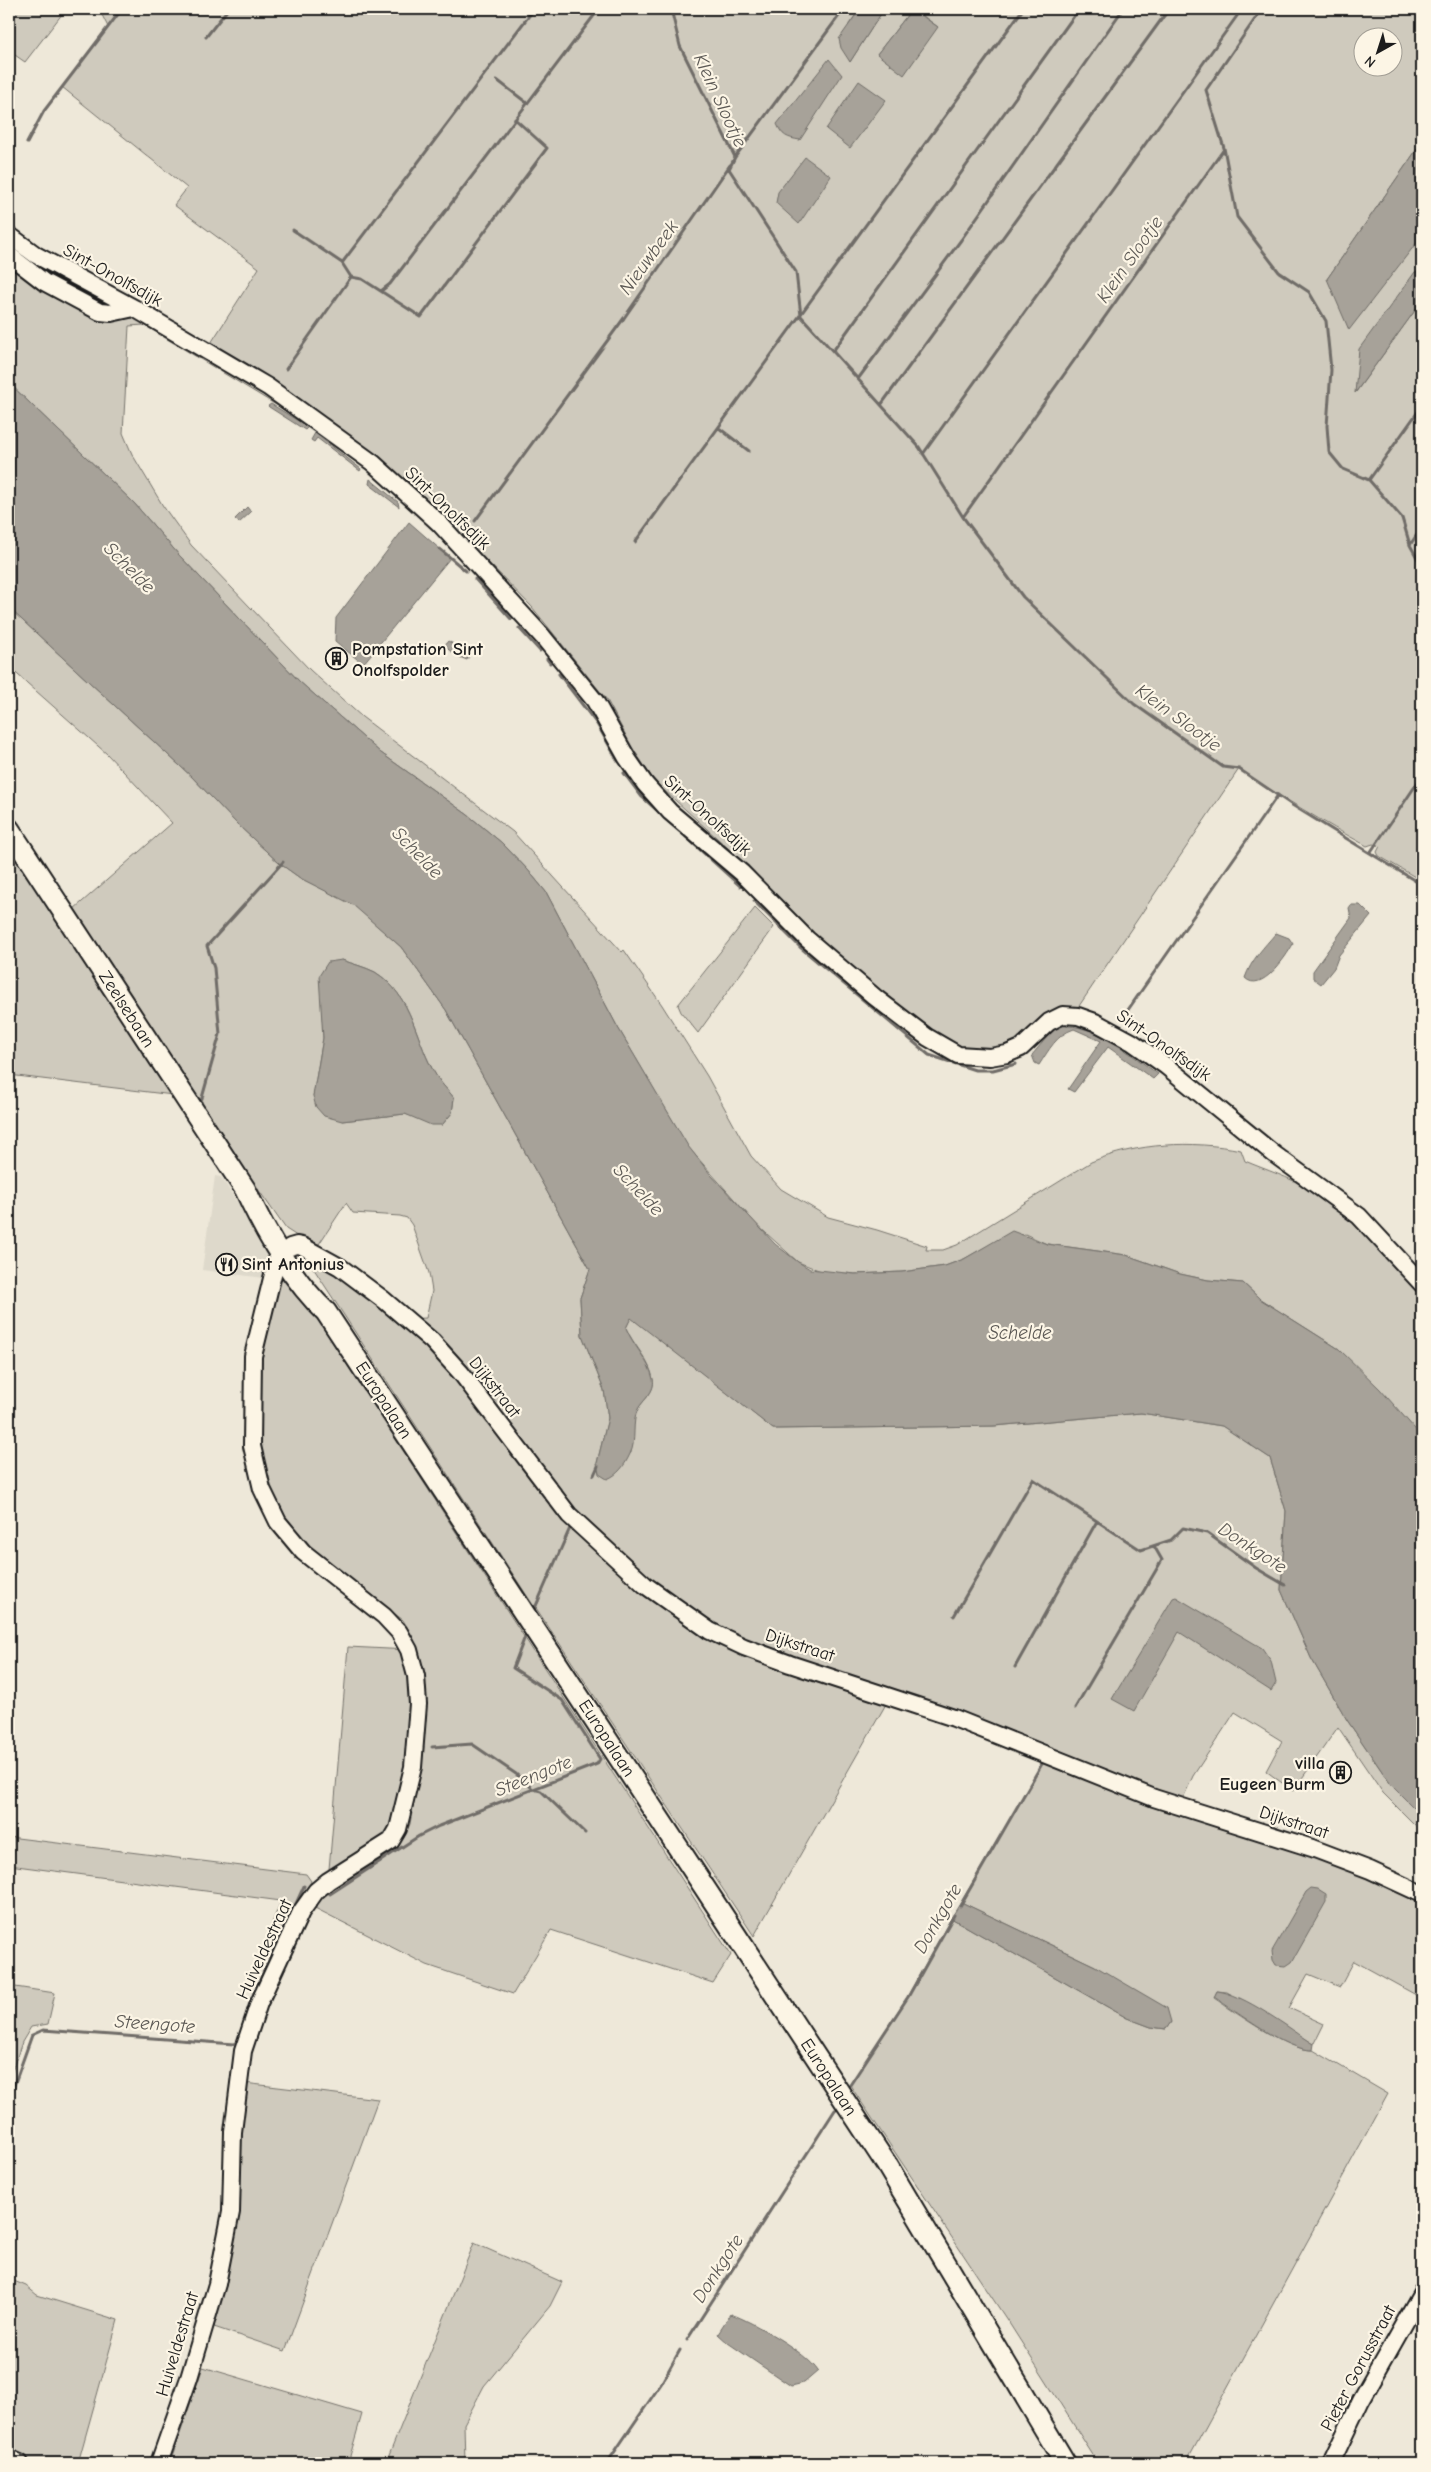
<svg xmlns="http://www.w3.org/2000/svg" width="1431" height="2472" font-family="'Comic Neue',sans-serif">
<rect width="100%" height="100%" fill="#eee8d9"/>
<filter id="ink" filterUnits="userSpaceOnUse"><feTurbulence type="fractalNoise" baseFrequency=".02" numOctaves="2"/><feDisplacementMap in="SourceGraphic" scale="10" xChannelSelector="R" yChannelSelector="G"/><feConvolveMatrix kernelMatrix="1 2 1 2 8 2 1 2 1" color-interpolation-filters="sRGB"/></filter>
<g filter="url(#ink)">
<path fill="#ded9cb" d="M215 1176 221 1177 268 1249 264 1278 202 1270Z"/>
<path fill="#cfcabd" stroke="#76736c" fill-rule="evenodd" d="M66 9 25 62 9 51V11Z
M99 9H860L849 24 850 62 884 9H912L877 54 938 27 914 9H1422V142L1327 279 1422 238V272H1415L1356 392 1422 301V881L1379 856 1377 852 1380 846 1373 844 1367 846C1323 822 1281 797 1239 769L1079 1006 1063 1011 1012 1048 961 1051 881 996 811 935 749 867 655 782 632 747 607 700 532 607 444 517 378 459 327 418 322 425 325 438 291 414 144 325 129 326 123 433 132 454 163 506 191 545 310 670 362 717 513 832 622 952 624 950 662 1005 707 1076 751 1156 781 1189 828 1217 877 1230 927 1246 926 1250H943L957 1245 1091 1162C1137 1143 1192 1140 1241 1150L1245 1161C1266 1170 1289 1177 1309 1189 1346 1210 1397 1264 1422 1299V1437L1339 1349 1260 1299 1243 1283 1208 1280 1180 1274 1126 1255 1047 1244 1025 1234 982 1249 964 1259 945 1266 902 1272 855 1274 821 1271 798 1262 756 1224 688 1147 617 1026 546 892 528 870 502 843 468 815 381 753 300 682 179 555 134 503 9 383V221L16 230 40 248 211 343 259 268 174 205 187 188 62 87 108 27ZM1364 38H1394V68H1364Z
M9 608 192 777 238 825 279 863 300 878 353 904 401 947 446 1010 590 1269 580 1298 582 1335 604 1390 608 1418 597 1463 631 1453C632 1438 631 1420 639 1407 645 1399 655 1391 653 1380 651 1361 633 1345 626 1328L631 1317 773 1429 994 1426 1141 1413 1222 1426 1270 1458 1286 1511 1281 1590 1311 1658 1347 1720 1392 1786 1422 1816V1832L1383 1793 1338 1727 1293 1791 1266 1771 1282 1741 1235 1712 1193 1776 1176 1814 1309 1856 1367 1878 1422 1903V1984L1416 1995 1354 1961 1340 1987 1308 1974 1289 2008 1324 2024 1314 2044 1227 1992 1217 1991 1214 1998C1235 2012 1288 2051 1313 2050L1388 2094 1186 2463H1098L1011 2326 850 2085 907 1997 951 1918 1127 2018 1151 2027 1166 2029 1171 2022 1095 1966 961 1902 1043 1762 951 1725 886 1704 754 1936 536 1608 539 1601 535 1608 310 1263 312 1258 408 1319 426 1318 432 1291 429 1273 412 1225 407 1218 400 1216 353 1213 346 1203 319 1244H309L286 1229 66 916 172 823 107 754 9 667ZM342 960C353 964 365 967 375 972 414 996 415 1043 437 1077 442 1085 449 1091 454 1098L452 1113 442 1125 405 1114 342 1121 313 1096 323 1038 322 1010Z
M9 846 173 1095 9 1075Z
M755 908 774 927 698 1033 681 1012 678 1005Z
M279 1276H284L293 1284 322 1326 731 1955 713 1983 551 1930 513 1994 427 1965 311 1906 330 1888 403 1839 410 1824 424 1740 425 1684 413 1637 403 1620 311 1551 287 1524 269 1490 259 1451 257 1395 262 1350Z
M348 1647 409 1650 416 1676 398 1829 328 1881Z
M9 1837 306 1874 311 1881 305 1896 281 1937 268 1933 281 1901 9 1865Z
M9 1986 55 1993 48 2024 31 2027 22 2042 9 2080Z
M244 2083 378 2099 285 2351 214 2327 238 2218V2148Z
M474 2243 562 2282 550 2306 484 2386 464 2424 465 2463H386Z
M9 2279 26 2286 37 2295 118 2320 78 2463H37L9 2453Z
M203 2367 362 2414 348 2463H170Z"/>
<path fill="#a7a299" stroke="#6f6c67" d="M860 9H884L850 62 841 48 839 39Z
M912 9 938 27 904 75 877 54Z
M829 59 842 75 800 140C787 138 782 136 777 124Z
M859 81 886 100 850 148 826 129Z
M1422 142V238L1418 241 1349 330 1327 279Z
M805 157 831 176 799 224 776 203 778 192Z
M1415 272H1422V301L1355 393 1359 349Z
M9 383 134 503 179 555 300 682 381 753 468 815 502 843 528 870 546 892 617 1026 688 1146 711 1175 775 1244 798 1262 810 1269 855 1274 902 1272 945 1266 964 1259 1012 1231 1047 1244 1126 1255 1180 1274 1208 1280 1243 1283 1260 1299 1339 1349 1380 1389 1422 1437V1816L1392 1786 1347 1720 1311 1658 1281 1590 1286 1511 1270 1458 1222 1426 1141 1413 994 1426 773 1429 631 1318 626 1328C633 1346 649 1360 653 1379 656 1391 643 1400 638 1409 631 1423 637 1441 630 1454 625 1465 618 1475 607 1479L599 1474 597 1463 608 1418 604 1390 582 1335 580 1298 590 1269 446 1010 401 947 353 905 300 878 279 863 238 825 192 777 9 608Z
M271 404 308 427 305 430 269 407 268 406Z
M315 433 361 469 360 471 317 438 314 442 311 440Z
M370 479 398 502 399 507 369 484Z
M247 507 251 512 239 523 235 519Z
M409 522 450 558 363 664 335 641 336 618Z
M448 641 466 651 469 656 467 660 457 656 444 646Z
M1351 905H1360L1371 916 1339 955 1334 968 1321 984 1313 978V971L1351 918 1349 908Z
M1276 933 1289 938 1293 944C1286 957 1261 994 1245 978 1251 960 1264 947 1276 933Z
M342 960C353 964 365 967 375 972 414 996 415 1043 437 1077 442 1085 449 1091 454 1098L452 1113 442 1125H431L405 1114 342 1121 324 1116 316 1107 313 1096 323 1038 319 976 328 962Z
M1060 1026C1096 1023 1129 1054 1158 1074L1153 1079 1108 1047 1074 1092 1068 1089 1101 1041 1074 1029C1056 1035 1049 1050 1039 1065L1035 1063 1032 1055 1053 1030Z
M1176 1597 1262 1648 1271 1661 1276 1683 1271 1691 1179 1632 1134 1711 1112 1699 1173 1598Z
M1311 1888 1318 1889 1326 1894V1902L1292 1962 1286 1966 1276 1965 1273 1960 1272 1951 1306 1892Z
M961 1902 1095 1966 1167 2008 1171 2022 1166 2029 1151 2027 1127 2018 951 1918Z
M1217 1991C1243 1993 1290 2029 1314 2044L1313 2050C1287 2051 1237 2012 1214 1997Z
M731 2314C753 2322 806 2352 818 2371L804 2383 791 2386 728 2343 718 2334Z"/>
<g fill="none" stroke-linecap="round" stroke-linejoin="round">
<path stroke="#6f6c67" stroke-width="3" d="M671 9 680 46 735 157 729 169 796 272 801 316 919 447 963 517 1023 597 1134 704 1223 767 1239 769 1292 805 1422 885
M1262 9 1206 90 1224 148 1237 217 1279 272 1309 292 1326 321 1331 370 1327 426 1329 452 1343 469 1369 480 1402 518 1410 545 1420 563 1422 577
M206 37 228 9
M497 80 527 103
M27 143 44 111 122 9
M735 157 844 9
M293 230 342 263
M351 277 362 279 421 317 547 148 515 119
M381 291 390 284 599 9
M833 351 1079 9
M286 369 351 277 342 263 534 9
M858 379 961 240 1123 9
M881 405 1169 9
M719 428 749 451
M923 454 1237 16
M1369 480 1422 406
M963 517 1224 149
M475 521 624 318 730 165
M635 542 1023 9
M1410 545 1422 527
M440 549 466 571
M475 579 511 619
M519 628 540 651
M547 659 550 663
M559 674 597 724 618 761
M624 773 642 797 672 824
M686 837 740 886
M1370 853 1422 776
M754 901 800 947 929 1055 975 1070H993L1016 1064
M1123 1017 1278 795
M200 1105 220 1034 214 968 207 946 283 862
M594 1475 598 1466
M535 1608 570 1528
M954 1616 1033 1479 1141 1550 1171 1540 1183 1528 1207 1533 1256 1568 1285 1585
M1015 1667 1097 1521
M1075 1708 1162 1560 1154 1546
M432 1747 472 1744 516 1774 533 1789 541 1791 585 1833
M330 1894 419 1836 439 1826 597 1764 600 1759 562 1700 513 1668 526 1634
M960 1906 1043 1762
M293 1910 304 1886
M241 2032 254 1993 285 1927
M850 2085 908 1997 954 1915
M9 2164 12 2091 32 2035 43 2030 234 2044 239 2040
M687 2340 835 2110
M607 2463 661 2384 680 2350"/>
<defs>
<path id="minor" d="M9 235 36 255 134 308 268 387 373 463 439 523 543 637 595 701 627 758 645 784 670 812 742 873 807 939 876 998 927 1037 958 1055 990 1057 1007 1054 1021 1048 1049 1022 1063 1015 1078 1016 1095 1022 1132 1042 1166 1066 1274 1154 1359 1216 1422 1284
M9 255 44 282 100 312 111 313 134 308
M290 1247 297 1245 302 1246 340 1267 384 1300 432 1341 461 1373 569 1515 645 1585 710 1631 744 1647 790 1664 954 1718 1154 1798 1312 1848 1370 1870 1422 1894
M9 2458 20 2463
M159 2463 189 2378 217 2284 231 2212 233 2132 243 2051 259 2003 301 1912 316 1891 328 1881 391 1841 398 1829 413 1767 418 1704 416 1676 409 1650 399 1632 384 1616 303 1552 278 1522 262 1489 252 1446 253 1356 276 1262 282 1254
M1331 2463 1361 2400 1422 2292"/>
<path id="major" d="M9 829 245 1189C265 1232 291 1279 326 1312L887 2165 1065 2463"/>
</defs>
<use href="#minor" stroke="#1c1c1c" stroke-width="20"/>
<use href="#major" stroke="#1c1c1c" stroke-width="24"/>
<use href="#minor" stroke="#fcf5e5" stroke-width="16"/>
<use href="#major" stroke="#fcf5e5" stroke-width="20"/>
</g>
</g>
<defs>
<symbol id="building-ring" viewBox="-11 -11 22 22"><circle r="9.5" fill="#fcf5e5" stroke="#1c1c1c" stroke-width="1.5"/><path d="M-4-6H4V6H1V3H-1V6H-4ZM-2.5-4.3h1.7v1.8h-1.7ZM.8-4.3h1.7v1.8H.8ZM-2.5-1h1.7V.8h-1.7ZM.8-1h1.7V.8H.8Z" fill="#1c1c1c"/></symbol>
<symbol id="restaurant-ring" viewBox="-11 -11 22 22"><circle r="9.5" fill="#fcf5e5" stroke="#1c1c1c" stroke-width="1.5"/><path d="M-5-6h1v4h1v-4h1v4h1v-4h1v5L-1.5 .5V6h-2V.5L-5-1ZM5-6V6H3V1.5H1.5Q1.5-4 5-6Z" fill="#1c1c1c"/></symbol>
</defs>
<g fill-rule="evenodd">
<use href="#building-ring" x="324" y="646" width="25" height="25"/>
<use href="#restaurant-ring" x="214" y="1252" width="25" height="25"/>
<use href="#building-ring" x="1328" y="1760" width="25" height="25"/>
</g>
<g text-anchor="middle" stroke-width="4.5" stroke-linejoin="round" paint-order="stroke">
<g font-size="18" fill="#1c1c1c" stroke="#fcf5e5">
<text transform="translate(113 275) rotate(29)" y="6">Sint-Onolfsdijk</text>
<text transform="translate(448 508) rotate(44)" y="6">Sint-Onolfsdijk</text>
<text transform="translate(708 815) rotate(42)" y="6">Sint-Onolfsdijk</text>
<text transform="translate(127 1009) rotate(57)" y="6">Zeelsebaan</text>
<text transform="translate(1164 1045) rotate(35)" y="6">Sint-Onolfsdijk</text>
<text transform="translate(495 1387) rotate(52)" y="6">Dijkstraat</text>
<text transform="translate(384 1400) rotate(57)" y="6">Europalaan</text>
<text transform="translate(800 1645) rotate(18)" y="6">Dijkstraat</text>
<text transform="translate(607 1738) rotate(57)" y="6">Europalaan</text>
<text transform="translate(1294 1822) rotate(18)" y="6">Dijkstraat</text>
<text transform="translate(264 1949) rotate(-65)" y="6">Huiveldestraat</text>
<text transform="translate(829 2077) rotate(57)" y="6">Europalaan</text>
<text transform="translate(177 2344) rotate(-73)" y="6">Huiveldestraat</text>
<text transform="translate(1358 2368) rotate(-62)" y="6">Pieter Gorusstraat</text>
</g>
<g font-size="18" font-weight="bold" fill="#1c1c1c" stroke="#fcf5e5" text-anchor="start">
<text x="352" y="655">Pompstation Sint<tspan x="352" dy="21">Onolfspolder</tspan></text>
<text x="242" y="1270">Sint Antonius</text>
<text x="1325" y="1769" text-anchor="end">villa<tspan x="1325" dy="21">Eugeen Burm</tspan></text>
</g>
<g font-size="19" font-style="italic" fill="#5b5854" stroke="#fcf5e5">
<text transform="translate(721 100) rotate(65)" y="7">Klein Slootje</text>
<text transform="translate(648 257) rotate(-54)" y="7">Nieuwbeek</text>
<text transform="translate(1129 259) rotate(-55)" y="7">Klein Slootje</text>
<text transform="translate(130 567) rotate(45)" y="7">Schelde</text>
<text transform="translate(1179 717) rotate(36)" y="7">Klein Slootje</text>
<text transform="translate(418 852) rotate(46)" y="7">Schelde</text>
<text transform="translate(639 1189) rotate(47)" y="7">Schelde</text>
<text x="1020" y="1339">Schelde</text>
<text transform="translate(1253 1547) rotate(33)" y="7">Donkgote</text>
<text transform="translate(533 1775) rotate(-22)" y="7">Steengote</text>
<text transform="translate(937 1918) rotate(-60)" y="7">Donkgote</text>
<text transform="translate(155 2023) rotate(4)" y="7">Steengote</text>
<text transform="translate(717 2268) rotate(-57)" y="7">Donkgote</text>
</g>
</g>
<rect width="1431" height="2472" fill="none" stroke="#fcf5e5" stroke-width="30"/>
<rect x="15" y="15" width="1401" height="2442" fill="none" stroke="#1c1c1c" stroke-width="2" filter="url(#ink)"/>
<g transform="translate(1378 52) rotate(219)"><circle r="24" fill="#fcf5e5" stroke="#a29e95"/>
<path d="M0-4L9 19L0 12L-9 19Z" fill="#1c1c1c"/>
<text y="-8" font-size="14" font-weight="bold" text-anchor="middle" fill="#1c1c1c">N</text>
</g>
</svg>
